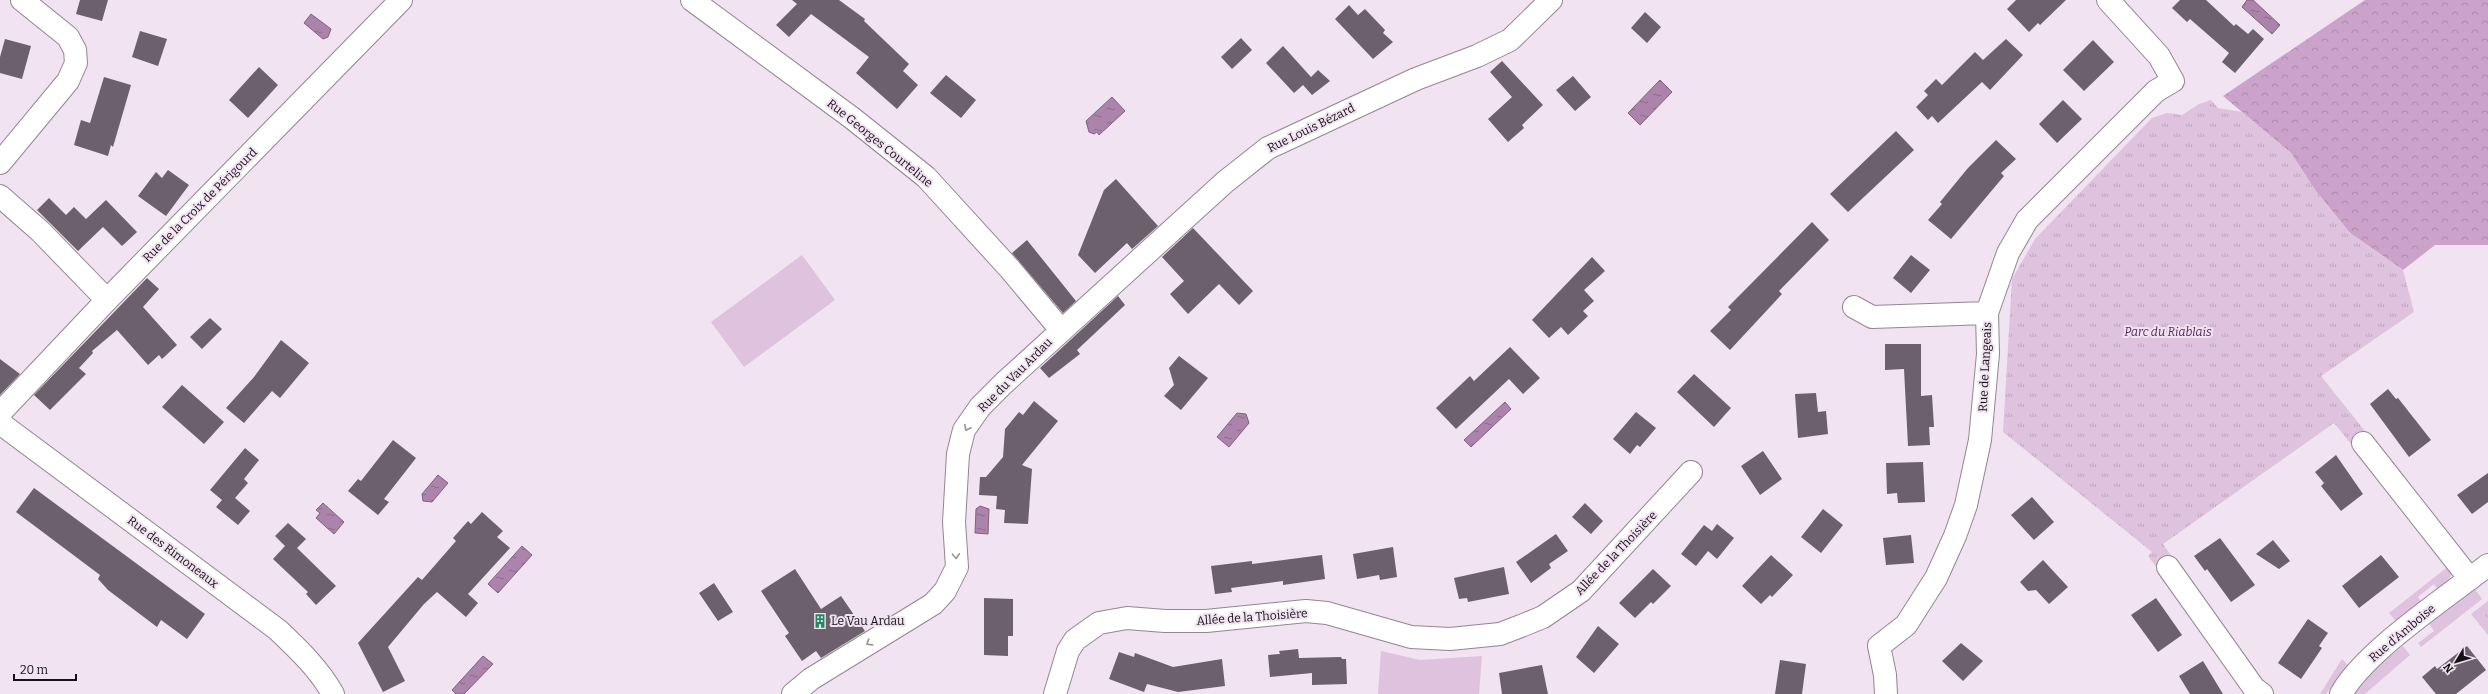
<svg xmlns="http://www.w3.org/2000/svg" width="2488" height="694" font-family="Bitter,serif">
<defs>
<pattern id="forest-crowns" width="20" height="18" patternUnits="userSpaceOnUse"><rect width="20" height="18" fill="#cba2ca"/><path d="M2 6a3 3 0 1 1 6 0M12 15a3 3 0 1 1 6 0" fill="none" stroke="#ae8aad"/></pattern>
<pattern id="park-tufts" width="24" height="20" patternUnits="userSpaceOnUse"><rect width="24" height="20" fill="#dfc2de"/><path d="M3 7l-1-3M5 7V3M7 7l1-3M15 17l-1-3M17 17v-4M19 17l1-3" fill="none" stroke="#bfa6be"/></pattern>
<pattern id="water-ripples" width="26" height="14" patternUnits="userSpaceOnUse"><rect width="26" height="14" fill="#ac84ab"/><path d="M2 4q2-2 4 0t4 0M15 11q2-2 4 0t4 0" fill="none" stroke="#8b6b8a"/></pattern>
</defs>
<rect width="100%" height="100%" fill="#f1e3f1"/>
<path fill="#dfc2de" d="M802 255 835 300 744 367 711 322Z
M2450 565C2454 576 2447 584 2439 591L2434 584 2418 597 2423 604 2398 624 2389 613Z
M2474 588 2482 599 2421 647 2418 643 2434 631 2429 624Z
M2403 646 2410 655 2365 694H2350L2376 667Z
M1381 651 1420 660 1482 656 1479 694H1378Z
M2342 659 2348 665 2326 694H2320Z"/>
<path fill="url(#forest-crowns)" d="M2365 0H2488V245H2435L2403 270 2350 233 2315 190 2291 153 2223 96Z"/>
<path fill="url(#park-tufts)" d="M2211 100 2218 108 2242 112 2291 153 2315 190 2350 233 2403 270 2414 312 2321 376 2376 445 2361 456 2334 423 2163 544 2187 578 2172 588 2148 556 2152 552 2003 432 2012 279 2035 239 2152 118 2167 113 2182 115 2199 104Z
M2488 601V635L2471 614Z"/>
<path fill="url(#water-ripples)" stroke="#7f627e" d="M2247 0H2253L2280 25 2272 34 2242 7Z
M311 14 331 29 328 37 323 39 304 23Z
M1660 80 1672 92 1640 125 1628 113Z
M1112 97 1125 111 1099 135 1097 132 1094 134 1089 132 1086 121Z
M1505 402 1511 409 1471 447 1464 440Z
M1237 413 1246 414 1249 423 1229 447 1217 437Z
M438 475 448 483 432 502 423 501 422 494Z
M323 503 344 522 334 534 316 518 320 513 316 510Z
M980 506 989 509 988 534 975 533 976 509Z
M522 546 532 555 498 593 488 584Z
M483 656 493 664 464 694H456L452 690Z"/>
<path fill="#6c606c" d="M80 0H108L102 21 76 14Z
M792 0H839L865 19 864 21 909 64 903 71 918 85 897 109 856 73 869 57 811 14 789 37 776 25 797 4Z
M2016 0H2066L2040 25 2038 23 2029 32 2007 9Z
M2180 0H2206L2234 26 2236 24 2248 34 2253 29 2264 39 2235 73 2222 62 2229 53 2190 19 2187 22 2172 8Z
M1349 5 1358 15 1365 9 1385 30 1383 33 1393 42 1373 59 1335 19Z
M1645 12 1661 27 1647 43 1631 28Z
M140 31 167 39 158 66 132 57Z
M1241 38 1252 50 1232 69 1221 57Z
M5 39 31 46 22 79 0 73V57Z
M2006 39 2023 55 1990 90 1982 82 1938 123 1932 116 1928 120 1916 107 1928 95 1924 91 1936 79 1942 85 1975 52 1983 60Z
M2093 40 2114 62 2084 91 2063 70Z
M1283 46 1311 77 1318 70 1330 81 1312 95 1303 85 1294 93 1266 63Z
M1502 61 1543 105 1522 125 1524 128 1508 142 1488 119 1512 97 1490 72Z
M259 67 278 85 248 118 229 100Z
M946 75 976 100 961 118 930 93Z
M1573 76 1591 97 1575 111 1556 90Z
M104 77 131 85 113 147 111 145 108 156 74 145 81 120 90 123Z
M2063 100 2082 119 2057 143 2039 124Z
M1896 131 1914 150 1848 212 1830 194Z
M1996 140 2016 159 2001 173 2004 176 1951 239 1928 220 1942 204 1940 202 1968 168Z
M168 170 189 185 166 216 138 196 156 172 162 178Z
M1116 179 1158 226 1132 249 1127 243 1095 273 1078 255 1104 190Z
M49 198 66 215 74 207 86 219 106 200 137 232 122 246 103 227 78 251 37 210Z
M1812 222 1829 240 1779 291 1782 294 1730 350 1710 331 1731 310 1728 307Z
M1193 228 1253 291 1239 305 1219 284 1188 314 1170 294 1184 281 1162 257Z
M1027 240 1076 301 1063 313 1012 253Z
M1911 255 1930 270 1911 293 1893 278Z
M1592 257 1605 271 1584 290 1594 301 1583 311 1588 316 1568 335 1561 327 1549 338 1532 320Z
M147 278 159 289 143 307 177 345 162 359 159 355 148 365 117 330 92 351 93 353 79 368 86 374 50 410 34 395Z
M1118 296 1125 305 1077 350 1080 354 1049 378 1040 368Z
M210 318 222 329 202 349 190 337Z
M281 340 309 363 280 398 272 391 244 423 226 408 254 377Z
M1885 344H1921V396L1932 395 1934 427H1929L1930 445 1908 446 1904 369 1885 370Z
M1510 347 1540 378 1523 394 1509 379 1456 429 1436 408 1470 376 1474 381Z
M1179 356 1208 378 1181 410 1164 396 1174 385 1169 368Z
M0 359 20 374 0 395Z
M1694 374 1731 408 1714 427 1677 392Z
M182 385 224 422 204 444 162 407Z
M2388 389 2396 399 2398 398 2431 440 2409 457 2370 404Z
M1816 393 1818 412 1826 411 1828 434 1798 438 1795 394Z
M1034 401 1058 421 1022 465 1032 469 1028 524 1004 523 1005 510 996 509 997 496 979 495 980 477H986L1003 457 1005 429 1019 412 1023 415Z
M1636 412 1656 428 1640 447 1637 445 1630 454 1613 439Z
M393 440 416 458 384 499 389 502 378 515 348 491 358 479 361 481Z
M245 448 259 460 244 479 248 483 235 498 250 511 238 525 216 507 222 500 210 490Z
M1763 451 1782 479 1760 495 1741 466Z
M2336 455 2363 494 2341 511 2321 486 2324 483 2315 472Z
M1923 462 1925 502 1898 503 1897 493 1887 494 1886 463Z
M2488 473V502L2472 514 2457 495Z
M34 488 205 614 187 639 161 620 157 627 108 590 98 579 100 575 16 512Z
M2032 497 2054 522 2034 540 2011 515Z
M1585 503 1603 521 1591 534 1572 517Z
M1823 509 1843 525 1821 553 1801 537Z
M482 512 503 531 497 537 510 548 468 594 478 603 466 617 437 592 424 604 388 647 405 681 383 692 358 643 418 577 422 580 456 541 453 538 468 521 471 524Z
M288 523 306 539 297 548 336 586 316 605 306 594 308 592 273 559 285 546 275 536Z
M1717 524 1734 538 1717 559 1708 551 1696 566 1681 554 1704 525 1712 531Z
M1556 534 1568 551 1549 564 1551 568 1531 583 1516 562Z
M1911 535 1914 563 1886 565 1883 538Z
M2220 538 2255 585 2231 602 2207 569 2205 571 2194 556Z
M2273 540 2290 561 2279 569 2256 554Z
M1393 547 1397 577 1380 580 1379 575 1357 579 1353 554Z
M1322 555 1325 579 1283 585V581L1231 588 1232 592 1215 594 1211 566 1252 561V564Z
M1771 555 1793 575 1772 597 1770 595 1761 604 1742 586Z
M2381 555 2399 577 2359 608 2342 586Z
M2043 560 2068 587 2049 604 2036 590 2028 591 2020 582Z
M1504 567 1509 594 1468 602 1467 598 1459 599 1454 578Z
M795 569 821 609 841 596 865 631 821 658 816 651 802 661 785 636 789 633 761 591Z
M1653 569 1671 586 1653 604 1651 602 1635 618 1619 603Z
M714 583 733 612 718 621 699 593Z
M984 598 1013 599V636H1008V656L984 655Z
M2156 598 2182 635 2158 652 2131 615Z
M2308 619 2328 633 2319 646 2322 648 2301 679 2278 663Z
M1598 626 1619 644 1594 673 1576 657Z
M1961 643 1983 661 1963 681 1942 661Z
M2467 646 2486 670 2456 694H2436L2422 677 2435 666 2437 669Z
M1298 649 1299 658 1341 657 1342 659H1346L1347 684 1312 685V673L1270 677 1268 655 1280 654 1279 651Z
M1119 652 1134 657 1135 653 1173 667 1222 659 1225 686 1178 692 1147 684 1144 692 1109 679Z
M1780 660 1806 664 1802 694H1775Z
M2203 661 2223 694H2190L2179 676Z
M1542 665 1548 694H1502L1499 673Z"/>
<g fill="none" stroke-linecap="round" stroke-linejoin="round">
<defs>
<path id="minor" d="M692 0 852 118 926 177 1010 269 1061 330
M0 163 68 81 76 63 75 50 68 37 22 0
M0 196 40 231 107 300
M1854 307 1872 317 1987 313
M0 413 107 300 401 0
M0 423 278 630C299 650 319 669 333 694
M2363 443 2470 579
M2168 567 2254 688 2262 694
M793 694 811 679 933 604 945 591 957 567 954 522 958 454 964 430 980 407 1004 383 1225 182 1268 148 1416 79 1477 56 1510 40 1551 0
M1055 694 1068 651 1075 640 1099 623 1127 618 1165 621H1206L1306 611 1327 613 1411 637 1450 639 1500 634 1521 626 1543 617 1581 591 1691 472
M1886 694 1885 675 1879 646 1906 625 1936 578 1955 536 1966 505 1980 440 1988 354 1987 313 2008 253 2027 220 2156 91 2173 81 2159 56 2108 0
M2341 694C2365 651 2447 597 2488 565"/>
</defs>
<use href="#minor" stroke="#938693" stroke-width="24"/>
<use href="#minor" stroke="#fff" stroke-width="22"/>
</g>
<defs><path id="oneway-chevron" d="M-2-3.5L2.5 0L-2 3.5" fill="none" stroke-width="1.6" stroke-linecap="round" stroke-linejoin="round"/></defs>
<g stroke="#969496">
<use href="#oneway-chevron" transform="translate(967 428) rotate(117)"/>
<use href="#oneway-chevron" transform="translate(956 556) rotate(87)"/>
<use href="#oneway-chevron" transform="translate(869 643) rotate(148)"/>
</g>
<defs>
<symbol id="building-bare" viewBox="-9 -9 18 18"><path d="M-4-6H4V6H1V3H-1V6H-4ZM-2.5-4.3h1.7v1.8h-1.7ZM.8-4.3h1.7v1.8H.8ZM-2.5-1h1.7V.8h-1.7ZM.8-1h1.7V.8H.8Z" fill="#248761" stroke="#f1e3f1" stroke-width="2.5" paint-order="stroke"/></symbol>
</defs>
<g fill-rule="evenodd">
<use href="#building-bare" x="810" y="611" width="20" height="20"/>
</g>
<g text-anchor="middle" stroke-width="4" stroke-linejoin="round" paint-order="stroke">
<g font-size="12" fill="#161116" stroke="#f1e3f1">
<text transform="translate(1311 128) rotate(-26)" y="4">Rue Louis Bézard</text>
<text transform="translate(880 143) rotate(39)" y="4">Rue Georges Courteline</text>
<text transform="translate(200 205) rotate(-45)" y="4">Rue de la Croix de Périgourd</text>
<text transform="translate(1985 367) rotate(-87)" y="4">Rue de Langeais</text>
<text transform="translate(1015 375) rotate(-45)" y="4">Rue du Vau Ardau</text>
<text transform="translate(173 552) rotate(37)" y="4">Rue des Rimoneaux</text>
<text transform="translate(1616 553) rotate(-46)" y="4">Allée de la Thoisière</text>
<text transform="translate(1252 617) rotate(-4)" y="4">Allée de la Thoisière</text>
<text transform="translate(2402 633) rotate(-40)" y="4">Rue d'Amboise</text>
</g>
<g font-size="12" font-style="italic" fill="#582658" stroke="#f1e3f1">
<text x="2168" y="336">Parc du Riablais</text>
</g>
<g font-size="12" fill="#161116" stroke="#f1e3f1" text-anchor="start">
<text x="831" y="625">Le Vau Ardau</text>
</g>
</g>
<g transform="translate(2456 662) rotate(232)" stroke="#f1e3f1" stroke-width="3" paint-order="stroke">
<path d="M0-3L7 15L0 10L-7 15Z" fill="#161116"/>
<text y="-6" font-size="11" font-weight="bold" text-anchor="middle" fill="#161116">N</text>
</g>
<path d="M14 674v6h62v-6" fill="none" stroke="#161116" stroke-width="2"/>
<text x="20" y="674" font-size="12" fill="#161116" stroke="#f1e3f1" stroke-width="3" paint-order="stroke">20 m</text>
</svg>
